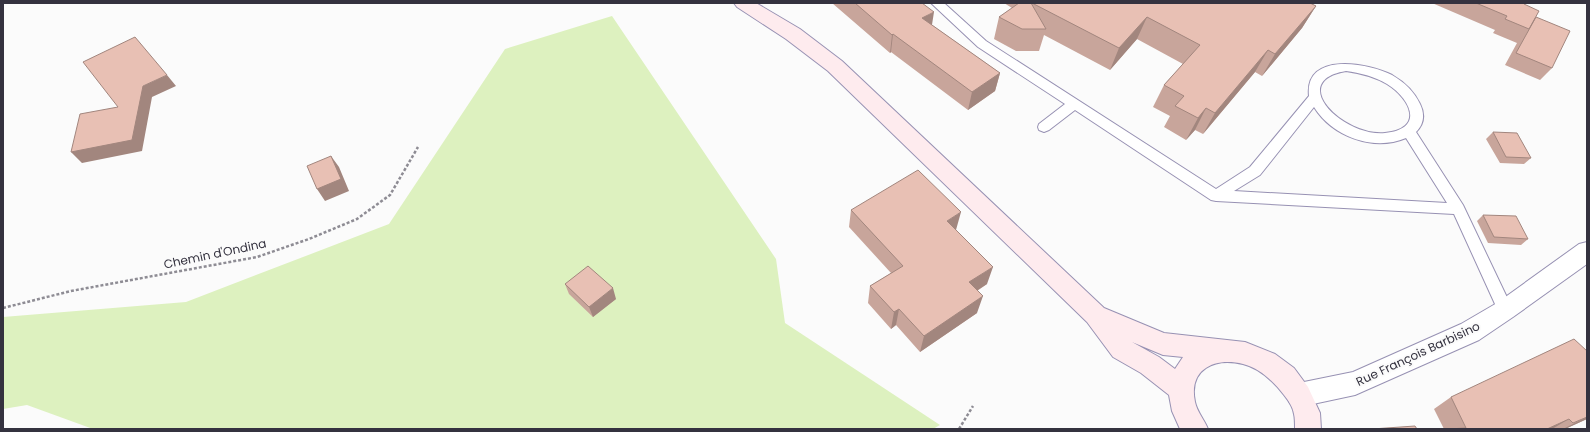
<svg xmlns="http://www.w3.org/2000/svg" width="1590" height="432" font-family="Poppins,sans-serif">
<rect width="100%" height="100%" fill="#fbfbfb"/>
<path fill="#ddf1bf" d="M612 16 776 259 785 323 940 425 933 429H93L27 405 3 409V317L186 302 389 224 505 49Z"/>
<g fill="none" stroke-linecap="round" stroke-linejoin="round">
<defs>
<path id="lane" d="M931 3H944L986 41 1216 189 1250 167 1309 96C1304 51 1369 63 1392 75 1404 82 1414 91 1420 104 1425 114 1424 124 1416 132L1463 205 1513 310 1510 315 1505 317 1500 315 1454 214 1216 201 1211 200 1075 110 1049 130 1044 132 1039 130 1038 127 1039 124 1065 104 978 47ZM1346 71C1360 73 1374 76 1387 84 1411 99 1425 129 1385 133 1343 137 1286 81 1346 71ZM1314 107C1332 136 1373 152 1406 138L1447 203 1234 191 1260 175Z"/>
<path id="street" d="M1587 242V264L1513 317 1479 340 1355 395 1299 407 1290 403 1286 395 1290 387 1299 383 1353 372 1461 324 1497 303 1579 244Z"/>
<path id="secondary" d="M734 3H756L800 29 842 61 1104 308 1164 333 1245 342 1275 354 1294 368 1308 387 1320 413 1321 429H1295C1295 424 1295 418 1294 414 1293 407 1288 400 1284 395 1274 382 1260 368 1243 364 1215 357 1188 369 1195 402 1197 412 1204 419 1208 429H1180L1172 411 1169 395 1141 373 1113 357 1087 322 828 71 786 39 737 7ZM1132 342 1163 355 1183 357 1175 369 1159 357Z"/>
</defs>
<use href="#lane" stroke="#9791b3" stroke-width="2"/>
<use href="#street" stroke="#9791b3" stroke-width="2"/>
<use href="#secondary" stroke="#9791b3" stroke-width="2"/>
<path stroke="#8e8c94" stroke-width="2.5" stroke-dasharray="3 2" stroke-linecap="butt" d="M3 308 71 291 257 257 309 239 357 219 390 195 418 147
M959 429 973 406"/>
<use href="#lane" fill="#fff" fill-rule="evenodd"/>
<use href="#street" fill="#fff" fill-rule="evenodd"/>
<use href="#secondary" fill="#feebee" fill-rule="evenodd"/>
</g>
<path fill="#c8a59b" d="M832 3H922L932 25 1000 73 995 91 968 110 891 52 890 53Z
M1004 3H1310L1316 6 1302 28 1262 76 1255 72 1203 134 1195 130 1186 140 1164 127 1170 116 1153 107 1164 85 1183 64 1137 39 1110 70 1044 35 1039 51H1016L994 39 999 17 1012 8Z
M1432 3H1524V4L1536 17 1552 68 1540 80 1505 65 1517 43 1493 33 1495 30Z
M1493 132 1531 158 1524 164 1500 163 1486 139Z
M851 210 956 230 987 284 977 291V313L920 352 896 325 891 329 868 303 870 286 891 273 849 227Z
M1483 215 1528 239 1521 245 1488 243 1477 221Z
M565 284 616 299 593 317 569 294Z
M1587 351V419L1565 429H1444L1434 409 1451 397Z"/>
<path fill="#a2867e" d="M1316 6 1302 28 1262 76 1275 54Z
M934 12 931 31 922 18Z
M1147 17 1137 39 1110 70 1119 48Z
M893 34 891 52 890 53 892 35Z
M1268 50 1255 72 1203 134 1215 113Z
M1000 73 995 91 968 110 972 92Z
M167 75 176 86 152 97 142 151 82 163 71 152 143 86Z
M1206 108 1195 130 1186 140 1198 118Z
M331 156 339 167 349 191 325 201 317 189Z
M961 212 956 230 943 239 947 221Z
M993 267 987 284 964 299 969 282Z
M613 288 616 299 593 317 589 307Z
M983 296 977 313 920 352 924 336Z
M899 309 896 325 891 329 894 312Z
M1587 417V419L1565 429H1563Z
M1569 419 1552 429H1547Z"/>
<path fill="#e8c0b4" stroke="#a2867e" d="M855 3H922L934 12 922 18 1000 73 972 92 893 34 892 35Z
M1019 3H1031L1046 29H1022L999 17Z
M1032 3H1310L1316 6 1275 54 1268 50 1215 113 1206 108 1198 118 1175 106 1184 96 1164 85 1200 45 1147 17 1119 48Z
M1476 3H1524V4L1539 11 1529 29 1505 19 1507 16Z
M1536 17 1570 31 1552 68 1516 53Z
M135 37 167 75 143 86 132 140 71 152 80 114 118 107 83 62Z
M1493 132 1517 133 1531 158 1506 157Z
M331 156 341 179 317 189 307 166Z
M918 170 961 212 947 221 993 267 969 282 983 296 924 336 899 309 894 312 870 286 903 266 851 210Z
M1483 215 1516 216 1528 239 1494 237Z
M588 266 613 288 589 307 565 284Z
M1574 339 1587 351V417L1573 423 1569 419 1547 429H1447L1466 428 1451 397Z
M1415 426 1417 429H1372Z"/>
<g text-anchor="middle" stroke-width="4" stroke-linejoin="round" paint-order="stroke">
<g font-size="12" fill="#34323f" stroke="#fbfbfb">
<text transform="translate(215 254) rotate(-12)" y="4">Chemin d'Ondina</text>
<text transform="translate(1418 354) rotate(-25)" y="4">Rue François Barbisino</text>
</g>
</g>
<rect width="1590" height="432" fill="none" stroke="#34323f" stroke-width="8"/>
</svg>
